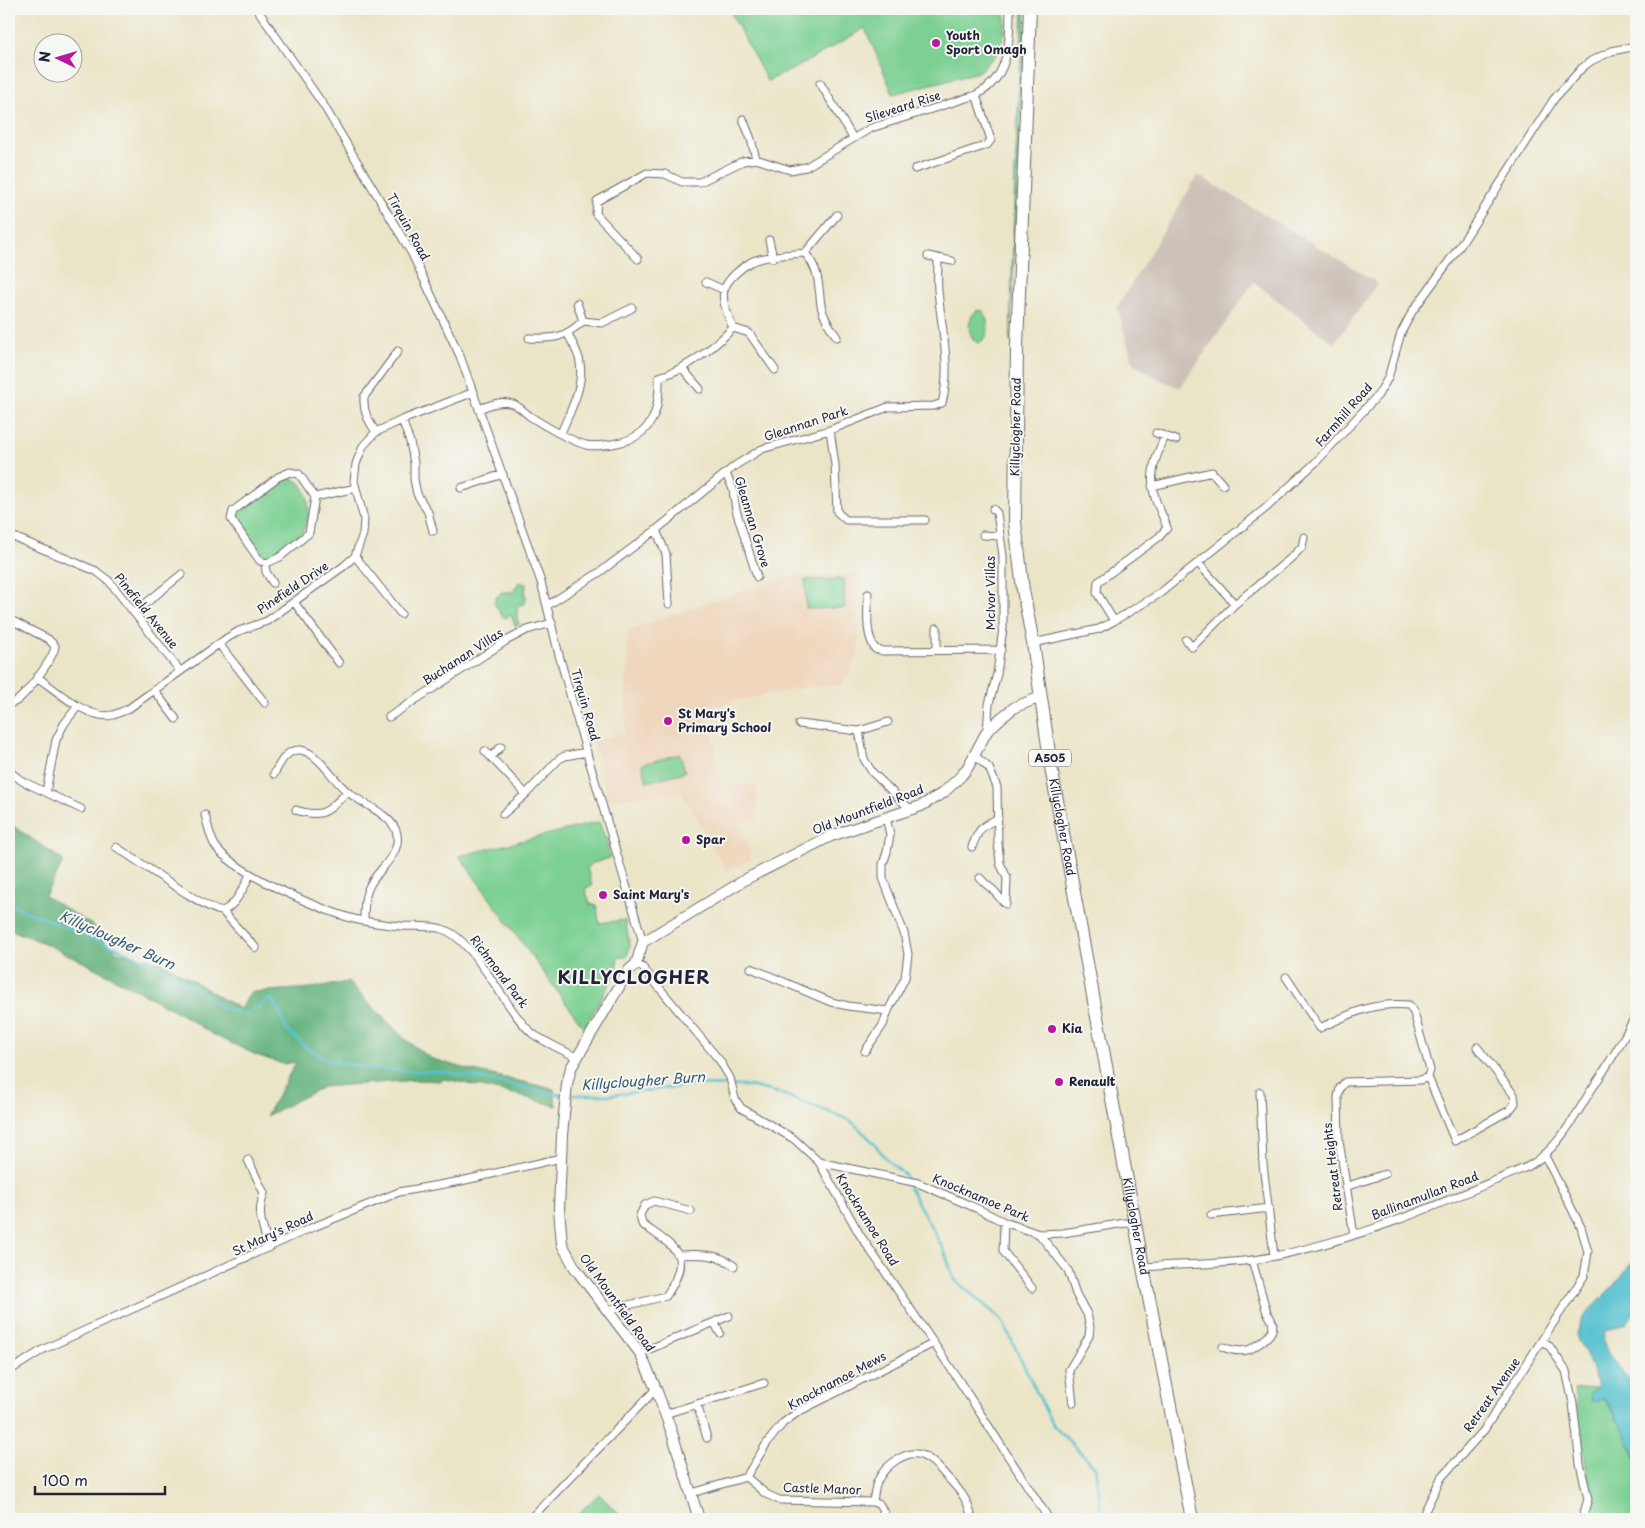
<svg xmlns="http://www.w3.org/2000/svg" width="1645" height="1528" font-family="'Playpen Sans',sans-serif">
<rect width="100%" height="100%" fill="#f6f6f2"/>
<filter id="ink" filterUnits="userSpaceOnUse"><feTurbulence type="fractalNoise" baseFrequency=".02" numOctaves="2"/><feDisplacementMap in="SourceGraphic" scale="10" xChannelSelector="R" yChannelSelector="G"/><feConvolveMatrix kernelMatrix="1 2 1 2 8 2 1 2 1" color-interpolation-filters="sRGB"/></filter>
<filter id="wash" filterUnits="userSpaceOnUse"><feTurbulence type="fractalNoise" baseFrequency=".0096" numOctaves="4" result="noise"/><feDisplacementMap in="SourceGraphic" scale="20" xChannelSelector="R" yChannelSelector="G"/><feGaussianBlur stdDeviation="1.12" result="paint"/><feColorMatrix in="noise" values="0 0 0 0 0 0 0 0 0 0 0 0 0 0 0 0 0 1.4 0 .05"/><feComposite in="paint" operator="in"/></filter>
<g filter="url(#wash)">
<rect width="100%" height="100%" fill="#ebe5c8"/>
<path fill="#efd6bc" d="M857 574 859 652 842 685 796 689 734 701 707 709 723 783 756 785 758 818 740 823 751 859 727 871 681 792 608 800 592 741 625 733 628 631 685 610 786 577Z"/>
<path fill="#cdc2b9" d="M1198 175 1378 283 1334 344 1254 282 1180 388 1156 378 1133 363 1117 307Z"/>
<path fill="#7bd093" stroke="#4e7967" d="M729 9H1005V32L997 54 978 72 893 94 865 28 794 69 767 81Z
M1023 9H1026L1010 342 1015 173Z
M978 310 983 311C989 322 992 339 977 343 967 335 966 317 978 310Z
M289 477C292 479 296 480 299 482 311 495 312 520 301 533 294 542 280 550 270 557L263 555 237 521 236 513 281 479Z
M844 579 845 608 806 609 805 580Z
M519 582 526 584 525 595 527 597 524 604H521L517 608V620L520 624 515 626 511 615 509 614 507 618 502 616 494 603 496 597H498L501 592H513Z
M680 754 685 772 647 782 642 764Z
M599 822 606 840 610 858 593 863 587 868 592 886 585 888 590 904 597 906 599 923 625 920 630 945 627 957H618L617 961 618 969 584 1028 459 856Z
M1597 1387 1623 1429 1636 1459V1519H1585L1591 1498 1574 1390Z
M599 1494 623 1519H573Z"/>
<path fill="#64b27d" stroke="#436a5c" d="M9 823 64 861 45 896 95 927 101 938 117 952 162 962 240 1009 251 992 312 988 348 982 405 1039 430 1058 470 1070 554 1089 556 1106 518 1095 445 1079 440 1081 417 1080 323 1087 266 1116 296 1062 283 1064 256 1055 214 1035 174 1010 85 963 44 943 9 929Z"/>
<path fill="#55c1cf" stroke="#3c7285" d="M1636 1258V1309L1625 1324 1604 1332C1600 1355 1626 1370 1635 1389 1639 1396 1636 1447 1636 1459L1623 1429 1605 1399 1592 1402 1590 1394 1597 1387 1594 1374 1585 1352 1578 1341 1576 1333 1582 1319 1609 1291Z"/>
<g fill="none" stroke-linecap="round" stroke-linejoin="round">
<path stroke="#55c1cf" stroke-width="2.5" d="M9 904 160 966 198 990 215 1003 232 1011 247 1015 271 998 278 1009 286 1029 306 1047 327 1060 364 1067 404 1071 443 1072 500 1082 545 1092 564 1095
M570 1095H611L694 1085 749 1086 779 1093 850 1120 871 1140 889 1162 905 1175 910 1189 944 1250 954 1279 1002 1320 1052 1424 1095 1467 1102 1517 1105 1519
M1445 1519 1464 1513 1482 1519"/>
</g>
</g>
<g filter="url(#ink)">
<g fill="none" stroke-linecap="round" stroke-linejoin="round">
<defs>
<path id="street" d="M257 9 324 106 412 254 460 356 541 582 559 655 585 747 643 942
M820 83 853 138
M743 119 751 139 756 159
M915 169 987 145 991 140 976 95
M769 240 773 258
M805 253C820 271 818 284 821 305 823 317 830 327 837 337
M928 256 952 261
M638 259 596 214 597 201 647 173 665 174 682 182H700L743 161 756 159 790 170 806 167 871 128 976 95C980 92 986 90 989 86 1010 68 1010 34 1010 9
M706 282 724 290
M577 303 583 321
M733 328C729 317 721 302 724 290 727 279 742 267 751 262 763 256 792 254 805 253L837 215
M529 338C555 339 564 338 583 321L602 323 632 308
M682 368 700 389
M479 409C490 405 501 400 513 404 519 406 525 413 531 417 545 426 571 441 586 445 595 447 607 445 617 443 653 436 660 410 659 377 687 369 713 348 733 328L749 333 775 370
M402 420 410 442 414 463V479L417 494 428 512 433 531
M830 430 835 465 837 512 846 520H925
M376 432C368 420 363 412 364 397L398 351
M561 433C570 411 584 387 580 363 579 353 572 343 568 334
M1156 433 1176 440
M726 474 733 489 736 510 757 577
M1152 486 1212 472 1223 485
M461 488 503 474
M315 497 309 533 280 557 267 563 260 561 231 519 233 511 278 477 290 472 299 474 315 497 356 488
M656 530 666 554 669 604
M9 535 96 571 109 581 180 671
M983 535 1000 536
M355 556 401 614
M265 563 266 572 273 583
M1198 563 1235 604 1291 558 1302 547 1304 537
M868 594C868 612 865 633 875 649L883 651 1001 650
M294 602 339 663
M548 605 600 572 656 530 736 465 762 449 830 430 888 407 934 406 942 403C952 367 941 327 938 290 937 279 938 269 938 258
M135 612 182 574
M9 619 48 639 55 646C54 658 29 690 19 699 16 702 13 703 9 703
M1114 621 1097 593 1098 582 1159 537 1167 528C1164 517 1158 508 1155 498 1148 475 1156 456 1165 436
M1186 640 1192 647 1235 604
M1033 643 1099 629 1114 621 1159 594 1266 508 1316 462 1378 395 1388 378 1401 333 1412 312 1460 246 1554 99 1582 68 1591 61 1612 51 1636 46
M219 644 265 703
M937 650V628
M37 677C56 690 89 721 113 715 118 713 124 711 128 709L227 638 239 631 267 621 344 566 355 556 363 534 364 519 354 481 356 464 363 446 376 432 402 420 474 392
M154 690 176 719
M389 717 506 641 527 630 552 623
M799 724 859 731 888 722
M859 731 864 759 872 772 910 809
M987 731 989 704 997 674 1003 628V556L997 513 993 509
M485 751 526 794
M974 755 989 768 997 787 998 843 1000 863 1007 878 1006 904C1000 900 998 894 992 889 987 885 984 883 980 878
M491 757 501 747
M9 771 22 781 81 809
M274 774C280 763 286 749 301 750 319 753 334 782 349 793 363 804 394 816 397 834 401 856 377 869 369 887 364 897 364 910 364 921
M46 792 56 740 64 724 78 706
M296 810C324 819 328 811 347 792
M503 814 526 794 559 759 565 756 587 752
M205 815C208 825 210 839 216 847 236 874 330 915 363 921 376 923 388 925 401 926 414 927 429 925 442 929 475 938 505 1011 533 1034 546 1043 563 1050 576 1057
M116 847C131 856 212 914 222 911 234 908 246 885 250 874
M972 847C979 828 981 827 998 818
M222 911 256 948
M636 964 643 968 720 1061 730 1078 735 1099 741 1108 794 1139 819 1162 860 1235 954 1373 1049 1519
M751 968 831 1002 848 1006 888 1011 905 978 908 954 904 933 883 878V864L887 852 890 835 886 817
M1286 977 1320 1028C1352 1013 1372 1002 1409 1005L1414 1013 1430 1070 1428 1077 1420 1080 1345 1082 1340 1088 1338 1097 1339 1141 1354 1235
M865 1051 883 1025 888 1011
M1428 1077 1455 1141 1510 1110 1515 1103 1514 1095 1477 1047
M1260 1092 1263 1164 1274 1256
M248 1160 264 1193C256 1214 263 1228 269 1248
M819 1162 918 1183 976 1208 1004 1222 1039 1234 1063 1233 1125 1223 1136 1224
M1345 1187 1385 1174
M1211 1215 1269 1208
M1004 1222 1003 1251 1032 1288
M1039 1234 1068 1270 1076 1294 1087 1314 1090 1327 1089 1336 1069 1370 1073 1403
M678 1255C697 1254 719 1253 734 1266
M1143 1267C1181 1264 1222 1265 1260 1259 1354 1242 1443 1203 1529 1166 1557 1150 1574 1118 1590 1092 1607 1067 1622 1042 1636 1015
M608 1310 666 1296C694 1254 675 1248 642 1224L640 1215 645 1205 654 1201 691 1211
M714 1322 720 1333
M1542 1340 1584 1276 1588 1252 1581 1227 1544 1154
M1223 1347C1230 1350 1238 1352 1247 1350 1250 1350 1254 1347 1257 1345 1271 1336 1279 1327 1267 1313L1252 1260
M640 1353 729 1316
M9 1371 44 1349 311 1228 399 1192 461 1181 561 1158
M697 1404 707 1438
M665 1414 764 1383
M746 1477 767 1443 783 1423 798 1412 934 1343
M692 1493 746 1477 766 1494 779 1500 873 1502 880 1505 887 1519
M873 1502C874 1495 875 1486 878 1480 885 1466 906 1449 921 1455 932 1459 940 1469 947 1477 960 1490 969 1501 972 1519
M530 1519 656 1389
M1421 1519 1441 1478 1484 1430 1542 1340 1550 1347 1566 1371 1573 1403 1580 1464 1588 1499 1582 1519"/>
<path id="secondary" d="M699 1519 672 1433 656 1389 640 1353 575 1268 562 1244 559 1209 562 1135 567 1084 571 1068 629 970 636 964 643 942 748 878 831 836 921 806 943 793 961 776 968 767 987 731 1001 718 1015 707 1041 697"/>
<g id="highway">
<path id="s1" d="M1030 9 1017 346 1015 522 1023 590 1033 643 1052 773 1143 1267 1192 1519"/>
</g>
</defs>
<use href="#street" stroke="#68666c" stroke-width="9"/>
<use href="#secondary" stroke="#68666c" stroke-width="12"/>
<use href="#highway" stroke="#68666c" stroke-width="14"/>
<use href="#street" stroke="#fff" stroke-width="7"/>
<use href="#secondary" stroke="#fff" stroke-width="10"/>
<use href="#highway" stroke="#fff" stroke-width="12"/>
</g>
</g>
<g fill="#b5179e" stroke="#f6f6f2" stroke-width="2">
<circle cx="936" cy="43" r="5"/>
<circle cx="668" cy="721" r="5"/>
<circle cx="686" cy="840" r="5"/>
<circle cx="603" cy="895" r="5"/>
<circle cx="1052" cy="1029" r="5"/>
<circle cx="1059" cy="1082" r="5"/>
</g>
<g text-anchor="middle" stroke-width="4" stroke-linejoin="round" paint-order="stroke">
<rect fill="#f6f6f2" stroke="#626272" stroke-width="1" x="1029" y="749.5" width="42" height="17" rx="4"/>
<g font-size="11" font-weight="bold" fill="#22223b">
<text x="1050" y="762">A505</text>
</g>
<g font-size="12" font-weight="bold" fill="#22223b" stroke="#f6f6f2" text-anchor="start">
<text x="946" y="40">Youth<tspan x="946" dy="14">Sport Omagh</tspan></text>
<text x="678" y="718">St Mary's<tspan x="678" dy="14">Primary School</tspan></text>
<text x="696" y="844">Spar</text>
<text x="613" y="899">Saint Mary's</text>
<text x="1062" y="1033">Kia</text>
<text x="1069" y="1086">Renault</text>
</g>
<g font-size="12" fill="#22223b" stroke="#f6f6f2">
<text transform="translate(903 107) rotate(-18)" y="4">Slieveard Rise</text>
<text transform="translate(408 227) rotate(61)" y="4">Tirquin Road</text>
<text transform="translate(1344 415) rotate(-49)" y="4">Farmhill Road</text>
<text transform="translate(806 424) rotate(-18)" y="4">Gleannan Park</text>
<text transform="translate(1016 427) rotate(-89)" y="4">Killyclogher Road</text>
<text transform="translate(752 522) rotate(73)" y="4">Gleannan Grove</text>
<text transform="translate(293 588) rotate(-34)" y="4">Pinefield Drive</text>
<text transform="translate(991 593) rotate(-90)" y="4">McIvor Villas</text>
<text transform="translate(146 611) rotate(51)" y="4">Pinefield Avenue</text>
<text transform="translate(463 657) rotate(-33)" y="4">Buchanan Villas</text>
<text transform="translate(585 705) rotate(74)" y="4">Tirquin Road</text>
<text transform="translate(868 810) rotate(-21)" y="4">Old Mountfield Road</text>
<text dy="4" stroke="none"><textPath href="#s1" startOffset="822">Killyclogher Road</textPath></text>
<text transform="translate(499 972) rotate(53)" y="4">Richmond Park</text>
<text transform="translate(1333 1167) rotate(-97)" y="4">Retreat Heights</text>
<text transform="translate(1425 1196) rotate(-21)" y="4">Ballinamullan Road</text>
<text transform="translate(981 1198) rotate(23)" y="4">Knocknamoe Park</text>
<text transform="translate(867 1220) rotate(58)" y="4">Knocknamoe Road</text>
<text dy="4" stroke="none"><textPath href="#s1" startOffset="1228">Killyclogher Road</textPath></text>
<text transform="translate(273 1234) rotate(-25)" y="4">St Mary's Road</text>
<text transform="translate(617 1303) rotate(54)" y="4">Old Mountfield Road</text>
<text transform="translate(837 1381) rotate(-28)" y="4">Knocknamoe Mews</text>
<text transform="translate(1492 1395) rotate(-55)" y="4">Retreat Avenue</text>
<text transform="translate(822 1489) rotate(2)" y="4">Castle Manor</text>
</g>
<g font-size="14" font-style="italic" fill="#345a6f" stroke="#f6f6f2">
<text transform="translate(117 940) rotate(24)" y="5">Killyclougher Burn</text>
<text transform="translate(643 1081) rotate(-4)" y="5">Killyclougher Burn</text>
</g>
<g font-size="18" font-weight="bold" letter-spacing="1" fill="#22223b" stroke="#f6f6f2">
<text x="634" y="984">KILLYCLOGHER</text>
</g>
</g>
<rect width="1645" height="1528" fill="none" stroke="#f6f6f2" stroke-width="30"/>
<g transform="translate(58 58) rotate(275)"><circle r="24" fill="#f6f6f2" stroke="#a1a1a9"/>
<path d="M0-4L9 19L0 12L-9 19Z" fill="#b5179e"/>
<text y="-8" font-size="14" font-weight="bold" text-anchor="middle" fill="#22223b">N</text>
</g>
<path d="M35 1486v8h130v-8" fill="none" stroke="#22223b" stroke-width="2.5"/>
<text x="42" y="1486" font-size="15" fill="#22223b" stroke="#f6f6f2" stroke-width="4" paint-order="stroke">100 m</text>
</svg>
